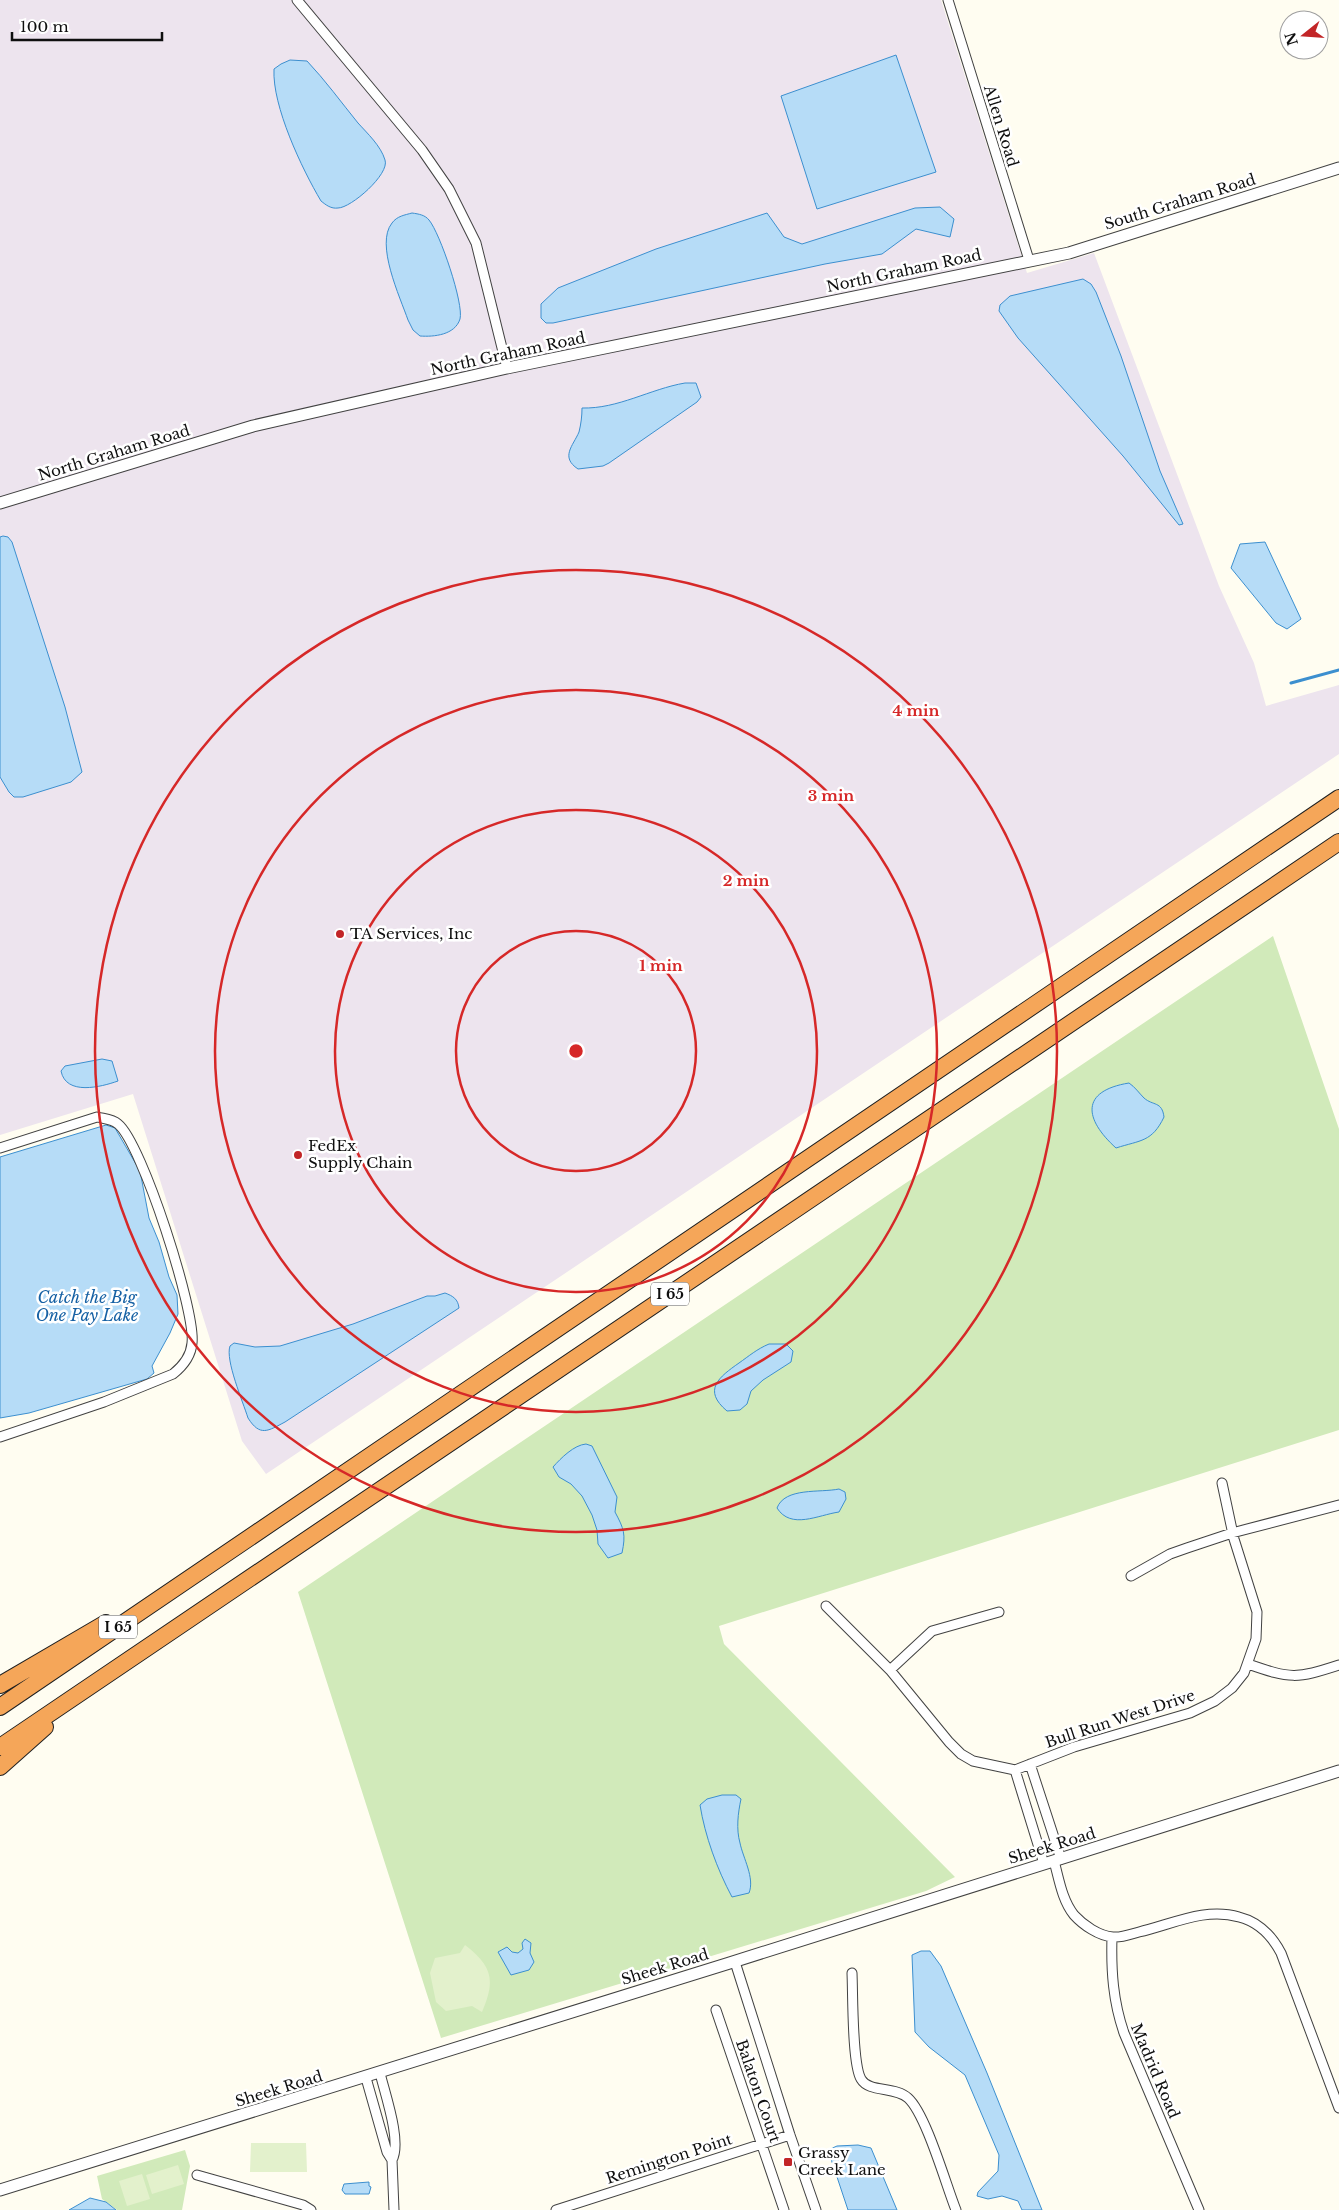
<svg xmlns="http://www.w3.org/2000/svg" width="1339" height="2210" font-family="'Libre Baskerville',serif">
<rect width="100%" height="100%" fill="#fffdf1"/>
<path fill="#ede4ee" d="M0 0H941L1027 273 1094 253 1219 586 1254 663 1266 706 1339 685V754L266 1474 242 1441 133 1094 0 1135Z"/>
<path fill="#d1eaba" d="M1273 936 1339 1129V1430L719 1626 724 1644 955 1877 926 1891 441 2038 298 1592Z
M185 2150 190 2166 182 2210H117L102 2199 97 2176Z"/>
<path fill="#e3f1cc" d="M465 1945C492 1966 496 1980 482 2012L472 2006 446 2011 436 2002 430 1973 435 1958 460 1953Z
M251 2143H306L307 2172H250Z
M178 2165 184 2184 152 2194 146 2175Z
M142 2174 150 2199 127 2206 119 2181Z"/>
<path fill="#b6dcf7" stroke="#3c8fcf" d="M896 55 936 172 817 209 781 96Z
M290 60 307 61C325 80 341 102 358 123 367 133 381 146 385 160 390 174 351 208 338 208 331 209 326 205 321 201 302 169 272 106 274 69L281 64Z
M940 207 954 219 950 237 916 229 882 254 825 264 553 323H546L541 318V304L558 288 656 249 767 213 784 237 802 244 915 208Z
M412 213C419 214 425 215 429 220 440 233 464 304 460 319 455 335 434 337 420 336L413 330 408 320C400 297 375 244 392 223 397 216 405 215 412 213Z
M1083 279 1091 284 1096 292 1121 356 1160 471 1183 524 1179 525 1123 456 1018 338 999 311 1000 305 1010 296Z
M685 383H696L701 397 697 402 609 463 603 466 578 469C560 457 573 446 579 432 581 424 582 416 582 408 618 409 650 389 685 383Z
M3 536 8 537 12 542 65 707 82 772 71 782 23 797H14L9 792 0 777V537Z
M1265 542 1301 619 1287 629 1276 623 1231 568 1240 544Z
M102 1059 112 1061 118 1081C101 1087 66 1096 61 1071L65 1066Z
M1129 1083C1135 1087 1139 1093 1144 1098 1153 1106 1162 1101 1164 1117 1152 1142 1141 1140 1116 1148 1084 1119 1080 1091 1129 1083Z
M106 1125 115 1128 140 1171 149 1218 159 1242 169 1277 177 1295 178 1314 170 1333 152 1366 154 1373 147 1379 29 1413 0 1418V1157Z
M445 1293C453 1296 458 1299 459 1308L285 1422C268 1431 260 1437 248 1418 243 1402 225 1360 230 1346L234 1343 255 1347 280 1346 353 1324 427 1296H435Z
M769 1344H786L793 1351 791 1362 763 1380 751 1391 747 1404 740 1410 727 1411C702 1390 719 1377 739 1363 749 1356 757 1349 769 1344Z
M586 1444 592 1446 617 1497 615 1512C624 1529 626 1534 622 1553L608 1558 598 1544 597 1530 592 1515 582 1496 571 1484 559 1477 553 1467C561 1458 574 1445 586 1444Z
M839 1489 845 1492 846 1499 839 1512C818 1515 791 1530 777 1508 785 1487 820 1493 839 1489Z
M722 1795H736L741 1799C738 1813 736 1829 740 1843 743 1858 755 1878 749 1893L732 1897C717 1869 705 1836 700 1805L707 1799Z
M525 1939 531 1943 530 1953 534 1962 529 1970 511 1975 498 1952 507 1947 512 1952 518 1953 523 1949 522 1943Z
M921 1951H930L941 1966 987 2073 1042 2210H1022L1018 2201 1002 2196 988 2199 977 2196 978 2192 998 2171 999 2155 965 2075 929 2047 915 2032 912 1955Z
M858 2145 871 2148 897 2210H848L828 2150 837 2146Z
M369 2182V2186L371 2187 369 2194H345L342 2190 344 2184Z
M90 2198 106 2202 116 2210H69Z"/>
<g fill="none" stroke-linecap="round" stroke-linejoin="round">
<path stroke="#3c8fcf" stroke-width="3" d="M1291 683 1339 670"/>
<defs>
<path id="minor" d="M297 0 422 150 449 189 476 243 507 368
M948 0 1029 260
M0 1148 97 1117C105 1119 112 1119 118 1124 142 1143 196 1312 192 1343 191 1356 183 1366 173 1374L104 1402 0 1437
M1131 1576 1170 1554 1187 1548 1232 1533 1339 1505
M826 1606 890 1670 949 1742 961 1754 973 1761 1015 1770 1074 1747 1190 1713 1215 1701 1232 1688 1244 1673 1256 1639 1257 1612 1234 1539 1222 1483
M1248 1664C1291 1679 1296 1679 1339 1665
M890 1670 932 1631 999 1612
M1030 1764 1061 1859
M1015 1770 1044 1864
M1054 1861C1059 1879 1062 1900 1074 1915 1083 1925 1099 1936 1113 1937 1122 1938 1131 1934 1139 1932 1173 1924 1205 1907 1239 1917 1259 1922 1272 1936 1281 1953L1339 2108
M1112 1937C1111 1971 1113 2001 1124 2033L1199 2210
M735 1962 790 2135 816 2210
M852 1973C853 1995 852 2064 861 2079 869 2093 895 2086 908 2098 926 2114 946 2185 956 2210
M716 2010 784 2210
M380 2073C385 2094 402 2142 392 2160
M366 2078 387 2152 392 2160 394 2210
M197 2175 303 2205 311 2210
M556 2210 790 2135"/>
<path id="tertiary" d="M0 503 253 426 507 368 1069 253 1339 168
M0 2190C447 2052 893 1912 1339 1771"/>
<path id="motorway" d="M0 1685 106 1623
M0 1707 1339 798
M0 1747 1339 842
M0 1767 45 1727"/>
</defs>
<use href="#minor" stroke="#424242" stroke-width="11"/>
<use href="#tertiary" stroke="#424242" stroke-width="13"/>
<use href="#motorway" stroke="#202020" stroke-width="18"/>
<use href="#minor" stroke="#fff" stroke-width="9"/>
<use href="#tertiary" stroke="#fff" stroke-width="11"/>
<use href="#motorway" stroke="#f5a659" stroke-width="16"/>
</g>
<g fill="none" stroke="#d62828" stroke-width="2.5">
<circle cx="576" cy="1051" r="120"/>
<circle cx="576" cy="1051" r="241"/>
<circle cx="576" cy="1051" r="361"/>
<circle cx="576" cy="1051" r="481"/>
</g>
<g fill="#c22527" stroke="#fff" stroke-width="2">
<circle cx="340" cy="934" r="5"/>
<circle cx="298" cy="1155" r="5"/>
<rect x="783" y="2157" width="10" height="10" rx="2.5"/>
</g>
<g text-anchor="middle" stroke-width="5" stroke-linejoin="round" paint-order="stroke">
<g fill="#fff" stroke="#575757" stroke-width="1">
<rect x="651" y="1282.5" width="38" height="23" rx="4"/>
<rect x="99" y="1615.5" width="38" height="23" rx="4"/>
</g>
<g font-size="14" font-weight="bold" fill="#0f0f0f">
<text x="670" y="1299">I 65</text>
<text x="118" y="1632">I 65</text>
</g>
<g font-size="15" fill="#0f0f0f" stroke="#fff">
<text transform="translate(1001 126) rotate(73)" y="5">Allen Road</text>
<text transform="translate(1180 202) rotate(-17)" y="5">South Graham Road</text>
<text transform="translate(904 271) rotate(-12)" y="5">North Graham Road</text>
<text transform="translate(508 354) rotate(-12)" y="5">North Graham Road</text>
<text transform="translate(114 453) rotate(-17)" y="5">North Graham Road</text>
<text transform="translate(1120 1719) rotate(-18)" y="5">Bull Run West Drive</text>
<text transform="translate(1052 1846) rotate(-17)" y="5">Sheek Road</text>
<text transform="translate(665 1967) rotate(-17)" y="5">Sheek Road</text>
<text transform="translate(1155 2071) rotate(67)" y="5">Madrid Road</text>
<text transform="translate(279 2089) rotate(-17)" y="5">Sheek Road</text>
<text transform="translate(758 2091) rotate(71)" y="5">Balaton Court</text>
<text transform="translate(669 2159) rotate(-18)" y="5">Remington Point</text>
</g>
<g font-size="15" fill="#0f0f0f" stroke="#fff" text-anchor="start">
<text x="350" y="939">TA Services, Inc</text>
<text x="308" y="1151">FedEx<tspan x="308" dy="17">Supply Chain</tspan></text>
<text x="798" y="2158">Grassy<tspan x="798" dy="17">Creek Lane</tspan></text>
</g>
<g font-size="16" font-style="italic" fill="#1661a4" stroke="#fff">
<text x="87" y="1303">Catch the Big<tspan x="87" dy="18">One Pay Lake</tspan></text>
</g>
</g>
<circle cx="576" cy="1051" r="8" fill="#d62828" stroke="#fff" stroke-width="2.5"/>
<g font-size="15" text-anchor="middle" font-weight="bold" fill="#d62828" stroke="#fff" stroke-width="5" stroke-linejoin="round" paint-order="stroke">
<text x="916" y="716">4 min</text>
<text x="831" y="801">3 min</text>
<text x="746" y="886">2 min</text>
<text x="661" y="971">1 min</text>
</g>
<g transform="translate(1304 35) rotate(253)"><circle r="24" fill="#ffffff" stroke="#9f9f9f"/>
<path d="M0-4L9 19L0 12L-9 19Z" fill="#c22527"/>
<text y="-8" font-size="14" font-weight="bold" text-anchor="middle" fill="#0f0f0f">N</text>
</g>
<path d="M12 32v8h150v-8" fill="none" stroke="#0f0f0f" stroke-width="2.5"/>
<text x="20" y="32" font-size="15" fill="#0f0f0f" stroke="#ffffff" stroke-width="4" paint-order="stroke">100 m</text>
</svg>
